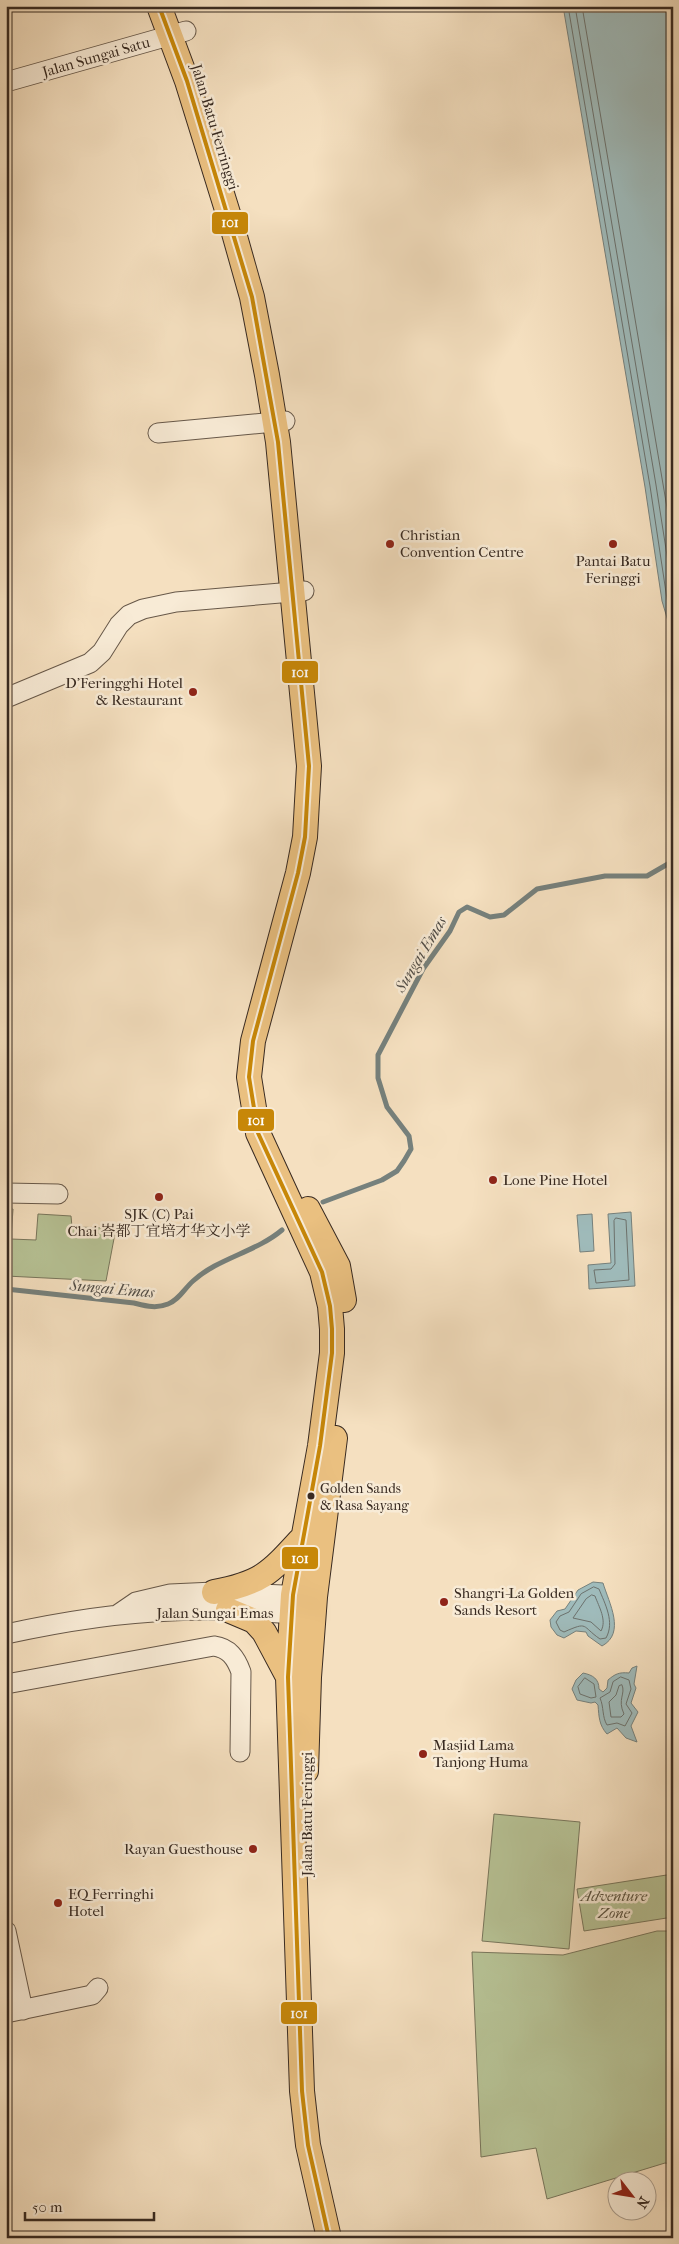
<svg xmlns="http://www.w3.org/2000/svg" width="679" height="2244" font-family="'IM FELL French Canon','Noto Serif SC',serif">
<rect width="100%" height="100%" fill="#f5e0c0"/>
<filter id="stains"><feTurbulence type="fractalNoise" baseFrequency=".004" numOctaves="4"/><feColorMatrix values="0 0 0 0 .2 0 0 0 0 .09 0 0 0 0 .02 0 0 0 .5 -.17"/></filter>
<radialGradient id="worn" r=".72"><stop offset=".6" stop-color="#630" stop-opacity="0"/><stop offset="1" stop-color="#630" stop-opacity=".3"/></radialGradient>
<path fill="#b7c396" stroke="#78765c" d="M6 1209H13L11 1239 36 1240 38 1214 71 1216 72 1227 116 1228 106 1281 6 1276Z
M494 1814 580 1822 569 1949 482 1941Z
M673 1874V1917L584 1931 577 1889Z
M657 1931H673V2164L665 2163 547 2199 536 2148 481 2157 472 1952 563 1955Z"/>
<path fill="#9fbbbb" stroke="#76817d" d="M563 6H673V638L662 601 645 487Z
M631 1212 635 1286 589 1289 588 1265 611 1263 608 1214Z
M592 1214 594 1251 580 1252 577 1215Z
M593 1582 603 1583C609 1603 626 1633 602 1646L588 1636 586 1632 576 1631 564 1638 557 1635 551 1627 550 1620 557 1611 565 1609 578 1590Z
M637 1666 634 1684 636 1688 631 1703 638 1712 631 1726 637 1742 626 1738 617 1728 607 1734C599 1725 599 1717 598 1705L595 1702 591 1703 577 1700 572 1689 576 1680 583 1673C593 1675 599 1679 599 1689L603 1692 607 1688 608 1680C615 1674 619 1672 629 1673L632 1668Z"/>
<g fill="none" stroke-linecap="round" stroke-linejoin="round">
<path stroke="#6c726e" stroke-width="1" d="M568 6 650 486 667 599 673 619
M575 6 656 485 673 594
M582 6 673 543
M616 1218 626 1220 629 1280 596 1283 594 1270 611 1269 615 1264 614 1221Z
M594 1587 599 1589C605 1604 615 1622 606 1638L600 1639C581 1626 589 1621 564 1632L560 1630 556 1622 560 1616 569 1612 581 1594Z
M592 1595 595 1596C599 1607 607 1620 601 1631L591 1622 573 1618 586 1599Z
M621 1677 629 1680 631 1689 626 1704 632 1713 625 1726 617 1723 607 1725C602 1717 604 1707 600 1698L610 1692 613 1682Z
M585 1678 594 1684 596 1697 591 1698 580 1694 578 1687Z
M622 1685C626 1694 617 1699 624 1714L621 1717H611L609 1702 616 1695 619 1686Z"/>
<path stroke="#76817d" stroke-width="5" d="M323 1202 382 1180 397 1171 404 1161 411 1149 409 1136 387 1107 378 1078V1055L423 969 450 931 459 912 467 907 490 917 504 915 537 889 605 876H647L673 861
M6 1289 134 1303C146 1306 156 1309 168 1304 179 1300 184 1289 193 1281 218 1258 256 1252 282 1230"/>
<defs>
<path id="minor" d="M6 82 186 31
M158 433 285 421
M6 698 90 663 102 652 119 625 129 615 143 609 176 602 304 591
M6 1193 58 1194
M117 1615 136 1602 170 1594 214 1592 307 1596
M6 1634C61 1622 116 1613 172 1611 216 1608 261 1612 305 1615
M6 1684 214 1646C229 1648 236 1658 241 1672L240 1752
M6 1931 23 2010
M6 2013 92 1995 98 1988"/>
<path id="major" d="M159 6 187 81 232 226 252 297 267 375 278 442 309 766 305 837 298 873 253 1041 249 1077 258 1133 322 1272 330 1306 332 1329V1353L320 1446 293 1595 288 1677 302 2091 308 2145 329 2238
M308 1209 338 1266 344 1300
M214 1592C262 1583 270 1573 302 1538
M228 1610 254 1621 264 1632 287 1675
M306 1771 309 1677 315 1597 335 1438"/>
</defs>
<use href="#minor" stroke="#675849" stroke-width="21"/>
<use href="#major" stroke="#382a21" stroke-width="26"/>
<use href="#minor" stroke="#f8ebd6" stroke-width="19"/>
<use href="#major" stroke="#eac080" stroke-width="24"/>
<defs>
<path id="bus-1" d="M159 6 187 81 252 297 278 442 309 766 305 837 298 873 253 1041 249 1077 258 1133 322 1272 330 1306 332 1329V1353L320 1446 293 1595 288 1677 302 2091 308 2145 329 2238"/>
</defs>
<use href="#bus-1" stroke="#f8ebd6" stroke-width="8"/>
<use href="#bus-1" stroke="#c78708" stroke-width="4"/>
</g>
<g fill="#8f2418" stroke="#f8ebd6" stroke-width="2">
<circle cx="390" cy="544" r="5"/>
<circle cx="613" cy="544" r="5"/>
<circle cx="193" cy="692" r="5"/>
<circle cx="493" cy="1180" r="5"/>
<circle cx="159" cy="1197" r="5"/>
<circle cx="444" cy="1602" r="5"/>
<circle cx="423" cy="1754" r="5"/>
<circle cx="253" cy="1849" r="5"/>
<circle cx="58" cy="1903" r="5"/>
</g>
<circle fill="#382a21" stroke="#f8ebd6" stroke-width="2" cx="311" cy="1496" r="4.5"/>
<g text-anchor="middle" stroke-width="5" stroke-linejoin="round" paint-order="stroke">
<g font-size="14" fill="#382a21" stroke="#f8ebd6" text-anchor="start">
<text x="320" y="1493">Golden Sands<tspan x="320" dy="17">&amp; Rasa Sayang</tspan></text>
</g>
<g font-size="15" fill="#382a21" stroke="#f8ebd6">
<text transform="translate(96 57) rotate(-16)" y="5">Jalan Sungai Satu</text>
<text transform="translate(215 127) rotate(73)" y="5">Jalan Batu Ferringgi</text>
<text x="215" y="1618">Jalan Sungai Emas</text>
<text transform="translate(307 1814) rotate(-90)" y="5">Jalan Batu Feringgi</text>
</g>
<g font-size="15" fill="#382a21" stroke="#f8ebd6" text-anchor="start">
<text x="400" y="540">Christian<tspan x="400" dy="17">Convention Centre</tspan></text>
<text x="613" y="566" text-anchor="middle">Pantai Batu<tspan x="613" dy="17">Feringgi</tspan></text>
<text x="183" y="688" text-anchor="end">D'Feringghi Hotel<tspan x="183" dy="17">&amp; Restaurant</tspan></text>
<text x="503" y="1185">Lone Pine Hotel</text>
<text x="159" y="1219" text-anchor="middle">SJK (C) Pai<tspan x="159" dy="17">Chai 峇都丁宜培才华文小学</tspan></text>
<text x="454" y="1598">Shangri-La Golden<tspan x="454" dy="17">Sands Resort</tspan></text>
<text x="433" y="1750">Masjid Lama<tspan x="433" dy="17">Tanjong Huma</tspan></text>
<text x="243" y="1854" text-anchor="end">Rayan Guesthouse</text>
<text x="68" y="1899">EQ Ferringhi<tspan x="68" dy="17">Hotel</tspan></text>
</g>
<g font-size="15" font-style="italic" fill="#58503e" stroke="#f8ebd6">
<text x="614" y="1901">Adventure<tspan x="614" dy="17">Zone</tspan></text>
</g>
<g font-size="16" font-style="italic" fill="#524e48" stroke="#f8ebd6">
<text transform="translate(420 954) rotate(-59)" y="6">Sungai Emas</text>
<text transform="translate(112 1288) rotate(5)" y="6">Sungai Emas</text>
</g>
</g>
<g stroke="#f8ebd6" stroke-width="2">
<rect x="211" y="211" width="38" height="24" rx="5" fill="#c78708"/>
<rect x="281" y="660" width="38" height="24" rx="5" fill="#c78708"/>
<rect x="237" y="1108" width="38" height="24" rx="5" fill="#c78708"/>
<rect x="281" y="1546" width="38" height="24" rx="5" fill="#c78708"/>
<rect x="280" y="2001" width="38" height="24" rx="5" fill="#c78708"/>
</g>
<g font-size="14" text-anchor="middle" font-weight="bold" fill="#fff">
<text x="230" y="227">101</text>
<text x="300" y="677">101</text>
<text x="256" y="1125">101</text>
<text x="300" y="1563">101</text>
<text x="299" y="2018">101</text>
</g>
<rect width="679" height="2244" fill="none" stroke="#f5e0c0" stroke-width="25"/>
<rect x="8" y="8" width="664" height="2229" fill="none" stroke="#382a21" stroke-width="2.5"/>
<rect x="12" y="12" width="654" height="2219" fill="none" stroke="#382a21"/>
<g transform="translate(632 2196) rotate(121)"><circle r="24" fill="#f8ebd6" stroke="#ab9e8e"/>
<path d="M0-4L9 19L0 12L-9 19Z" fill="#8f2418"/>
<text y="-8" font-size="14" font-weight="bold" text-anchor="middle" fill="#382a21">N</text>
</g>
<path d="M25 2212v8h129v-8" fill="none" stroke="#382a21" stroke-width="2.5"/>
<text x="32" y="2212" font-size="15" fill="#382a21" stroke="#f8ebd6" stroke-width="4" paint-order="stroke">50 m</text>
<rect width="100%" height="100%" filter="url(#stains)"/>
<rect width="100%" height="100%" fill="url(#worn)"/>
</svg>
